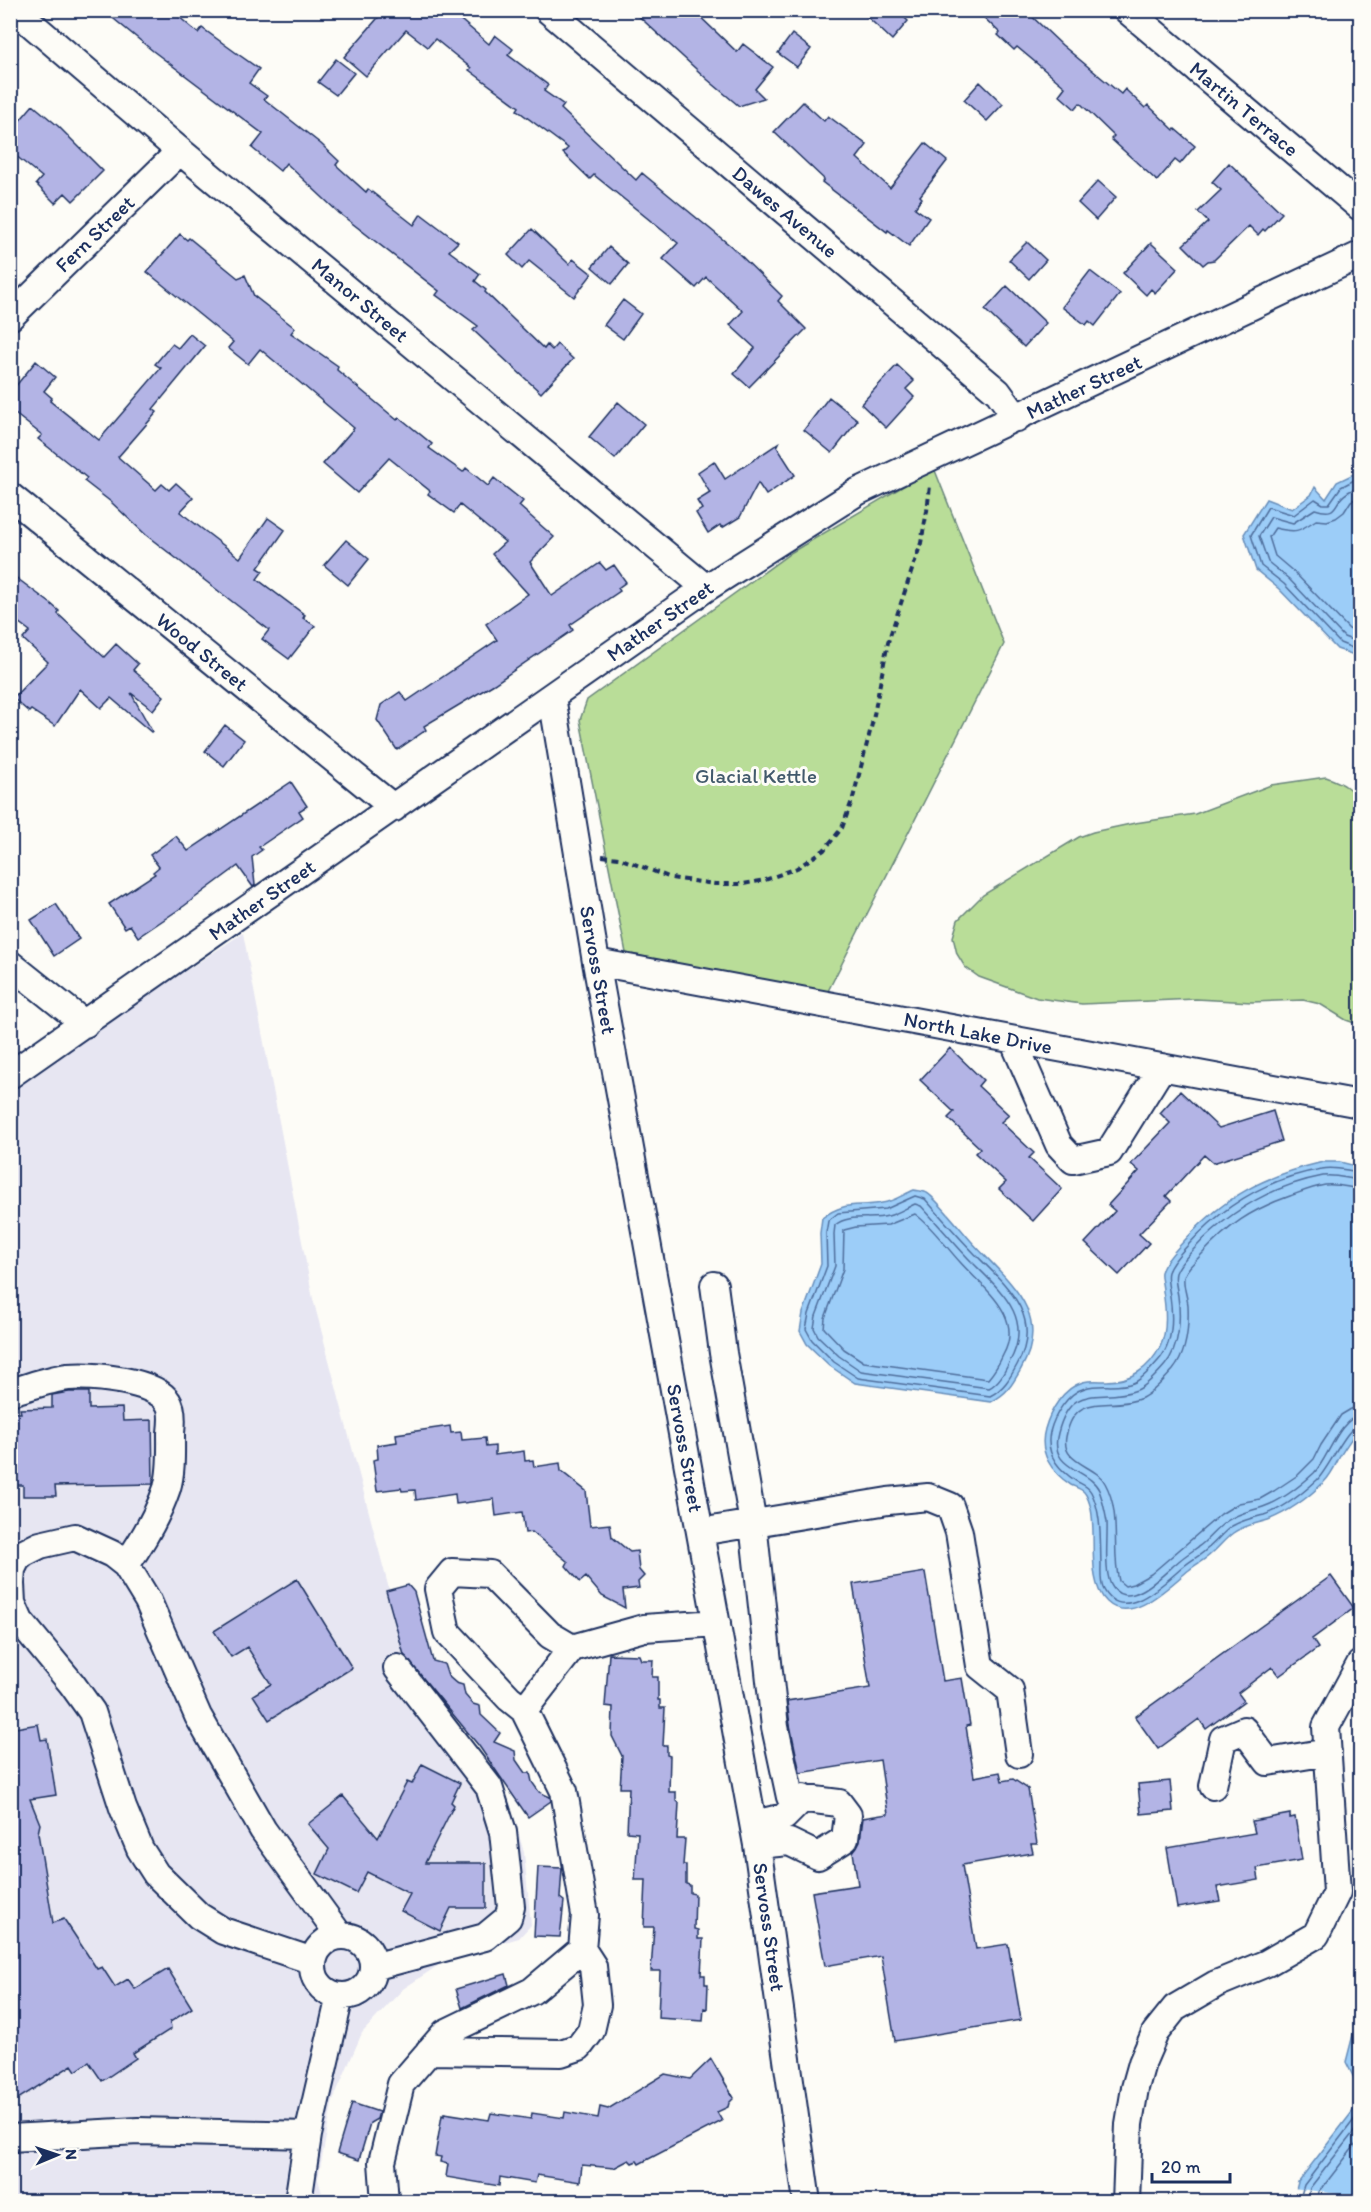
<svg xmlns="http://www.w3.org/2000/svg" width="1371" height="2212" font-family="Itim,sans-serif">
<rect width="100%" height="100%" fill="#fdfcf7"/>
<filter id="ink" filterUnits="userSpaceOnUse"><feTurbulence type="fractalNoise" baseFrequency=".0167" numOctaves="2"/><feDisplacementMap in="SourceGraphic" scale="12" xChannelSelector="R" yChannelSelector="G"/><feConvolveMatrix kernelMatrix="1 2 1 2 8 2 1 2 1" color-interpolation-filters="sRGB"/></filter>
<g filter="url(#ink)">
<path fill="#e7e6f2" d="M243 933 313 1299 405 1650 428 1705 488 1771 515 1820 524 1853 531 1925 519 1938 449 1958 403 1989 362 2033 333 2100 318 2179 324 2201 11 2202V1086Z"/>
<path fill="#b9dd98" stroke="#6a867b" stroke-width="1.5" d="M934 468 1004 644 826 995 626 953 580 720 587 700 792 552Z
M1326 777C1342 783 1353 788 1360 804V1025L1346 1020 1320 1004 1303 1000 1252 1002 1196 999 1082 1004 1037 998 979 977 965 967 957 954 953 937 958 920 983 895 1079 837 1093 832 1135 823 1195 814 1271 785Z"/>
<path fill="#9ccdf8" stroke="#688eba" stroke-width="1.5" d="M1357 457H1360V657L1337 649 1279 589 1256 570 1244 534 1266 499 1292 509 1311 495 1315 487 1326 499 1337 482 1360 471Z
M1323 1162H1340L1360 1167V1426C1353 1437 1345 1447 1339 1458 1334 1468 1331 1475 1324 1482 1309 1497 1288 1512 1268 1520 1255 1524 1244 1525 1233 1533 1225 1539 1219 1547 1212 1553 1205 1560 1196 1564 1189 1570 1170 1585 1132 1626 1107 1602 1086 1582 1097 1537 1091 1509 1090 1504 1087 1495 1084 1492 1081 1489 1075 1487 1071 1485 1052 1473 1038 1453 1045 1429 1050 1411 1063 1388 1083 1382 1090 1380 1099 1381 1107 1381 1130 1381 1149 1369 1160 1347 1168 1331 1166 1309 1163 1291 1163 1285 1160 1277 1161 1272 1165 1260 1176 1250 1184 1241 1225 1196 1264 1176 1323 1162Z
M914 1190C918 1191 924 1191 927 1193 936 1198 962 1231 971 1241 1006 1280 1054 1312 1021 1369 1012 1385 1007 1394 991 1402L855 1383 830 1366 807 1344 800 1331 803 1313 821 1264 820 1233 822 1218C846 1200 856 1208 882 1203 893 1202 904 1194 914 1190Z
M1360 2018V2090L1346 2062 1356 2023Z
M1360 2102V2201L1293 2202 1298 2182Z"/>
<path fill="#fdfcf7" d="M1293 2188 1360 2197V2201L1290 2202Z"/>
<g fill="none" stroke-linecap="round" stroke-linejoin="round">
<path stroke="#4f6e9c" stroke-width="1.5" d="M1360 477 1341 487 1329 504H1323L1315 499 1294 515 1268 507 1251 535 1261 566 1284 584 1340 643 1360 651
M1360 486C1356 489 1350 490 1347 493 1332 502 1340 517 1315 509L1293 523 1271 517 1259 536 1268 562 1289 579 1344 637 1360 643
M1360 497 1351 501 1344 512 1336 518 1327 521 1316 520C1298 532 1296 533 1275 528L1269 537 1275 556 1295 573 1349 629 1360 633
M1360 1172C1347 1171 1336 1166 1322 1169 1269 1178 1224 1205 1189 1244 1181 1253 1172 1261 1168 1272 1166 1278 1169 1288 1170 1296 1173 1317 1174 1344 1158 1361 1152 1368 1142 1380 1133 1383 1117 1389 1100 1383 1085 1388 1067 1393 1054 1416 1050 1432 1045 1454 1059 1470 1076 1481 1081 1484 1088 1486 1091 1492 1102 1513 1100 1541 1101 1564 1101 1571 1100 1581 1103 1588 1122 1627 1166 1581 1183 1567 1191 1560 1200 1556 1207 1549 1216 1542 1223 1532 1232 1526 1243 1520 1252 1518 1264 1515 1283 1509 1303 1493 1317 1480 1329 1468 1347 1426 1360 1424
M1360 1180C1347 1179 1336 1174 1323 1176 1271 1186 1228 1212 1193 1250 1187 1257 1179 1264 1176 1273 1174 1280 1177 1289 1178 1296 1181 1318 1180 1347 1165 1365 1158 1373 1147 1386 1137 1390 1101 1404 1072 1379 1058 1433 1048 1470 1090 1469 1099 1490 1103 1501 1105 1511 1107 1522 1108 1539 1103 1576 1113 1588 1131 1611 1166 1571 1180 1560 1187 1554 1196 1549 1203 1543 1211 1536 1218 1527 1227 1521 1241 1512 1248 1512 1263 1507 1281 1501 1300 1486 1314 1473 1328 1459 1339 1418 1360 1416
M1360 1189C1348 1188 1337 1183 1325 1185 1313 1187 1301 1192 1290 1196 1250 1210 1229 1225 1200 1256 1195 1262 1185 1269 1184 1278 1183 1286 1187 1296 1188 1305 1189 1327 1187 1353 1173 1370 1165 1379 1153 1393 1142 1398 1111 1412 1075 1388 1066 1437 1061 1464 1096 1465 1105 1483 1122 1514 1111 1549 1119 1581L1125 1586 1133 1584 1151 1574 1221 1514 1239 1503 1260 1499 1274 1491 1298 1475 1314 1459 1321 1445 1341 1415 1351 1409 1360 1407
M915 1196 925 1199C942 1218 958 1237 975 1254 1007 1286 1044 1317 1017 1365 1010 1378 1004 1389 990 1396L858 1378 834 1362 812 1340 806 1329 809 1314 827 1266 826 1233 828 1221 838 1213 886 1209Z
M915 1204 921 1206C937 1223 952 1241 968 1258 998 1289 1036 1316 1009 1363 1004 1373 999 1383 989 1388L861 1371 839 1356 818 1336 814 1328 816 1316 835 1266 834 1234 835 1225C850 1213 871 1221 888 1216 897 1214 906 1208 915 1204Z
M915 1214C932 1226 946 1247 960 1262 983 1288 1025 1316 1003 1355 999 1364 994 1372 988 1379L864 1362 844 1349 824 1328 825 1318 843 1269 844 1230 856 1227 888 1225Z
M1299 2202 1304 2185 1360 2112
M1307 2202 1310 2188 1360 2124
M1316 2202 1319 2192 1360 2139"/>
</g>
<path fill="#b3b4e5" stroke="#1b2f5e" stroke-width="1.5" d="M103 10H171L198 33 202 28 235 52 259 69 249 83 267 96 264 99 321 144 339 161 336 165 366 192 368 189 414 225 421 214 458 242 449 251 480 274 475 281 486 290 485 292 544 349 547 345 552 350 557 344 573 359 541 393 473 330 478 326 436 295 439 291 339 213 286 163 280 171 252 148 263 134 153 51Z
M381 10H449L489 44 495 35 513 49 508 55 548 85 544 91 564 105 561 109 636 180 642 173 732 247 782 296 778 301 806 329 749 387 734 374 755 348 730 325 743 311 706 277 696 288 663 259 678 243 594 175 590 179 563 153 568 148 517 110 519 107 469 70 471 68 435 39 428 47 406 30 366 76 344 57 383 12Z
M632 10H693L737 52 743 44 773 67 755 89 764 98 739 106 708 80Z
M860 10H897L908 21 892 40Z
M976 10H1025L1062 45 1121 94 1125 89 1145 108 1148 105 1174 130 1175 129 1195 146 1180 164 1175 160 1157 181 1111 139 1114 136 1080 103 1075 109 1059 95 1065 87 1017 47 1014 50 998 35 1000 33Z
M792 34 811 49 797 67 778 53Z
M336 59 354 73 336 95 318 82Z
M980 82 1003 104 987 121 964 100Z
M803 102 824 121 828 116 867 145 857 158 890 188 925 143 947 161 920 196 922 198 915 208 929 218 909 246 888 230 887 232 822 182 824 179 774 132Z
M33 105 58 126 103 171 73 201 65 193 55 203 36 184 42 177 10 151V132Z
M1229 163 1282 213 1265 231 1263 229 1258 235 1249 226 1214 260 1208 261 1203 265 1183 245 1208 222 1198 212 1221 190 1212 182Z
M1098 181 1116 197 1096 220 1078 203Z
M532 229 569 264 573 259 592 274 574 297 529 261 522 269 508 255Z
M180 234 187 240 189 238 238 278 245 275 254 296 295 328 291 333 338 366 337 370 397 420 399 417 432 444 429 448 463 472 466 468 488 486 494 478 523 501 519 506 554 537 530 562 552 596 600 563 606 570 614 565 626 582 618 588 620 591 570 625 573 630 494 684 424 726 426 730 397 750 377 720 381 705 400 692 407 701 497 640 486 624 528 594 492 554 505 542 460 505 454 513 428 494 430 491 389 458 357 493 323 464 354 428 260 349 248 364 228 348 233 342 147 272Z
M1027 242 1046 260 1029 279 1009 260Z
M1151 243 1178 268 1155 293 1151 289 1146 295 1123 273Z
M609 247 628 264 612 284 592 267Z
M1090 271 1120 294 1095 326 1089 321 1086 325 1062 307Z
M1007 286 1046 323 1024 347 985 310Z
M623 300 641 314 623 339 604 325Z
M190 334 205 346 153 409 157 412 118 457 156 490 162 484 169 490 176 483 193 498 180 512 240 558 268 518 285 530 258 568 263 571 257 579 305 615 303 618 315 626 289 659 262 639 269 630 146 535 111 502 84 481 87 478 38 439 42 435 10 410V393L36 361 55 377 44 391 52 398 50 401 99 440 161 368 155 364 172 344 178 348Z
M897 365 914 381 906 389 914 397 886 428 861 404Z
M829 397 858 420 832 453 804 430Z
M618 402 644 424 615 459 589 437Z
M779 443 777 447 795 475 766 495 758 483 740 517 722 528 720 525 708 533 696 513 702 509 697 501 710 493 698 472 714 461 725 479Z
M346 540 369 559 348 585 324 565Z
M10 573 50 603 59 611 58 614 104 657 116 644 138 664 133 670 164 696 153 710 131 693 152 731 151 732 111 698 101 708 80 689 55 726 31 710 29 712 13 698 48 662 23 639 30 631 10 616Z
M225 725 244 740 224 766 205 751Z
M291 782 307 806 299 811 303 817 259 847 262 850 252 857 255 885 253 887 238 866 184 906 138 937 130 925 125 928 109 904 155 874 153 872 159 867 150 855 176 836 188 851Z
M56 904 79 939 54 956 31 920Z
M950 1048 983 1080 978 1086 1009 1115 1001 1122 1034 1153 1029 1158 1062 1189 1033 1221 999 1189 1006 1182 975 1153 980 1148 948 1118 954 1112 920 1080Z
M1180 1091 1219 1128 1273 1111 1282 1141 1213 1163 1204 1155 1166 1196 1171 1201 1139 1234 1149 1243 1119 1275 1085 1243 1115 1211 1108 1205 1139 1171 1131 1164 1170 1123 1160 1113Z
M69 1392H89V1409L122 1408 123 1421 152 1420 153 1484 55 1486 56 1496H23V1485H10V1413H21L20 1409 52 1408V1395Z
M450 1426 451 1433 461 1432 462 1440 485 1438 486 1447 495 1446V1455L524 1451 525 1461 533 1460 534 1467 560 1463 561 1471 586 1491 590 1526 610 1524 612 1537 630 1552 637 1551 639 1570 644 1576 638 1582 639 1588 623 1590 625 1608 602 1596 586 1577 580 1582 566 1566 568 1562 532 1532 525 1533 522 1512 496 1516 494 1499 456 1504 455 1494 416 1500 415 1490 402 1491 401 1488 377 1491 373 1460 378 1459 377 1445 397 1442 396 1434Z
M925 1572 943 1681 962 1678 970 1725 966 1726 974 1777 1000 1772 1002 1781 1013 1779 1028 1789 1037 1844H1031L1033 1853 962 1865 976 1949 1008 1944 1021 2020 895 2041 881 1956 825 1966 812 1892 858 1885 853 1852 860 1841 863 1818 888 1814 880 1760 800 1773 790 1725 787 1701 870 1688 853 1584Z
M1331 1576 1354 1608 1312 1639 1318 1648 1279 1676 1272 1667 1238 1693 1244 1701 1206 1729 1199 1719 1158 1749 1135 1717Z
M297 1579 352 1668 269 1720 253 1695 271 1684 247 1647 231 1657 214 1631Z
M408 1585 414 1592 433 1661 444 1664 448 1676 456 1683 463 1685 465 1695 473 1704 480 1706 481 1715 500 1733 494 1742 515 1751 516 1760 525 1773H530L532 1782 539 1792 550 1797 551 1801 528 1817 479 1746 404 1655 386 1591Z
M609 1654 639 1655 641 1660H653L652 1677H658V1700H660V1708H665L663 1746H667V1755L670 1756 669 1792H676V1800L679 1803 677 1839H685L683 1865H686V1884L690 1885V1893L695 1894 694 1929 698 1930V1939H703L701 1975H705V1984H708L707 2009 704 2008 703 2021 658 2018 660 1971H651L654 1927H644L646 1880H635L638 1833 627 1832 629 1788H620L622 1756 612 1736 613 1707 605 1706Z
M38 1724 41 1740 47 1739 56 1795 30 1799 40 1824 38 1833 53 1923 64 1919 97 1969 102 1967 115 1987 128 1979 135 1989 168 1969 192 2008 170 2022 171 2029 133 2053 136 2058 102 2081 89 2062 76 2071 72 2065 10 2104V1729Z
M422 1764 460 1783 451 1802 454 1805 425 1863H486V1908H451L440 1931 401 1911 410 1894 367 1872 356 1893 317 1874 329 1849 308 1824 343 1796 378 1838 407 1782 412 1784Z
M1170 1781 1173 1811 1141 1814 1138 1784Z
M1290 1814V1818L1295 1817 1302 1860 1257 1868 1259 1880 1217 1887 1220 1901 1177 1908 1167 1848 1255 1833 1252 1821Z
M538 1867 562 1868 560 1898 564 1901 560 1937 534 1936Z
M506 1974 509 1985 462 2008 456 1989Z
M711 2059 734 2098 729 2103 728 2107 717 2112 722 2121 639 2164 637 2161 632 2163 629 2160 614 2168 582 2165 580 2182 537 2175 535 2183 500 2177 499 2186 446 2177 448 2164 440 2162 441 2157 435 2156 442 2115 444 2116V2113L489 2120 491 2113 531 2119 532 2113 564 2118 565 2112 598 2118 600 2107 608 2109 665 2074 690 2079Z
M352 2103 379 2112 377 2119 370 2123 359 2160 337 2153Z"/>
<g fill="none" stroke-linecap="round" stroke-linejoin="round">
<defs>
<path id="minor" d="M15 10 180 151 706 588
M548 10 998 392 1017 418
M1127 10 1360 207
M10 317 180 151
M10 496 394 808
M552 697 596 962 757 1845 807 2202
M596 962 1360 1104
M10 964 85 1024
M1013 1040 1059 1145 1073 1160 1109 1152 1162 1067
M10 1075 706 588 857 492 1360 255
M714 1285 723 1353 753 1523 775 1727 790 1797 839 1803 848 1815 845 1839 818 1856 789 1842 757 1845
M10 1392C29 1387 49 1379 68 1377 92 1375 155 1380 168 1402 173 1409 172 1424 171 1433 171 1451 172 1471 167 1488 158 1515 142 1542 126 1565
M700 1532 888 1501 928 1497 950 1506 959 1532 980 1666 1010 1690 1019 1754
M524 1710 509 1698 447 1632 438 1589 452 1572 490 1574 550 1635 572 1648
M1213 1786 1223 1739 1244 1730 1268 1762 1328 1752
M754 1824 784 1817 803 1798
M313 1966a30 30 0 1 1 60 0a30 30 0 1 1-60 0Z
M313 1961 223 1931 199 1916 156 1874 140 1849 123 1808 92 1712 72 1684 20 1621 12 1603 11 1584 12 1569 17 1559 24 1553 40 1545 75 1537 112 1554 126 1565 148 1601 198 1716 263 1830 340 1936
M373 1967 485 1937 508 1918 511 1907 503 1832 489 1787 397 1668
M429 2051 561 2053 579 2047 591 2031 597 2005 593 1966 582 1949
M10 2138 138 2131 308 2135
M298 2202 308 2135 340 1996
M385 2202 382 2162 401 2084 445 2033 532 1991 582 1949 585 1915 564 1791 524 1710 572 1648 644 1628 717 1623
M1126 2202 1129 2124 1135 2088 1142 2063 1155 2033 1175 2008 1216 1984 1267 1963 1316 1935 1337 1892 1326 1727 1360 1664"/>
</defs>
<use href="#minor" stroke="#1b2f5e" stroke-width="30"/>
<path stroke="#1b2f5e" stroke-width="4" stroke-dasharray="6 4.5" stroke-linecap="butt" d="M602 856 619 858 671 878 715 884H743L765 880 797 868 824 850 842 828 853 798 873 720 888 642 921 543 927 511 930 486"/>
<use href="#minor" stroke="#fdfcf7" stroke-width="26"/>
</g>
</g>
<g text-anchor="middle" stroke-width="6" stroke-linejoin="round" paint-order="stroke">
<g font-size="21" fill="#1b2f5e" stroke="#fdfcf7">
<text transform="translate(1244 109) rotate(40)" y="7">Martin Terrace</text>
<text transform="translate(785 212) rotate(40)" y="7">Dawes Avenue</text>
<text transform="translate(95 234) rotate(-44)" y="7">Fern Street</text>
<text transform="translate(360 300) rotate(40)" y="7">Manor Street</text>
<text transform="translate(1084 387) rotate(-25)" y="7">Mather Street</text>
<text transform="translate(660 621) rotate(-35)" y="7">Mather Street</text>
<text transform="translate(202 652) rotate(39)" y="7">Wood Street</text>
<text transform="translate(262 900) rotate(-35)" y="7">Mather Street</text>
<text transform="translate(598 970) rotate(80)" y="7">Servoss Street</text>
<text transform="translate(978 1033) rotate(11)" y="7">North Lake Drive</text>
<text transform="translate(685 1448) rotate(80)" y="7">Servoss Street</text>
<text transform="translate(769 1927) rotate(82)" y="7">Servoss Street</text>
</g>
<g font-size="21" fill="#425a6c" stroke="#fdfcf7">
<text x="756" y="783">Glacial Kettle</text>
</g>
</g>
<rect width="1371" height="2212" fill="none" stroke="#fdfcf7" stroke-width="36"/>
<rect x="18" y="18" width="1335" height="2176" fill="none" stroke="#1b2f5e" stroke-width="2" filter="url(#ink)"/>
<g transform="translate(57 2155) rotate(88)" stroke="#fdfcf7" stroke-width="4.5" paint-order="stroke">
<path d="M0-4.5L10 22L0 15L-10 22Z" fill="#1b2f5e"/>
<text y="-9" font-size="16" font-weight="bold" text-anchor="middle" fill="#1b2f5e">N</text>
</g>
<path d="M1152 2173v9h78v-9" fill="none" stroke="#1b2f5e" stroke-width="3"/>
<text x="1161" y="2173" font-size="18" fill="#1b2f5e" stroke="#fdfcf7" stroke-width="4.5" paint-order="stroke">20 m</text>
</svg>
